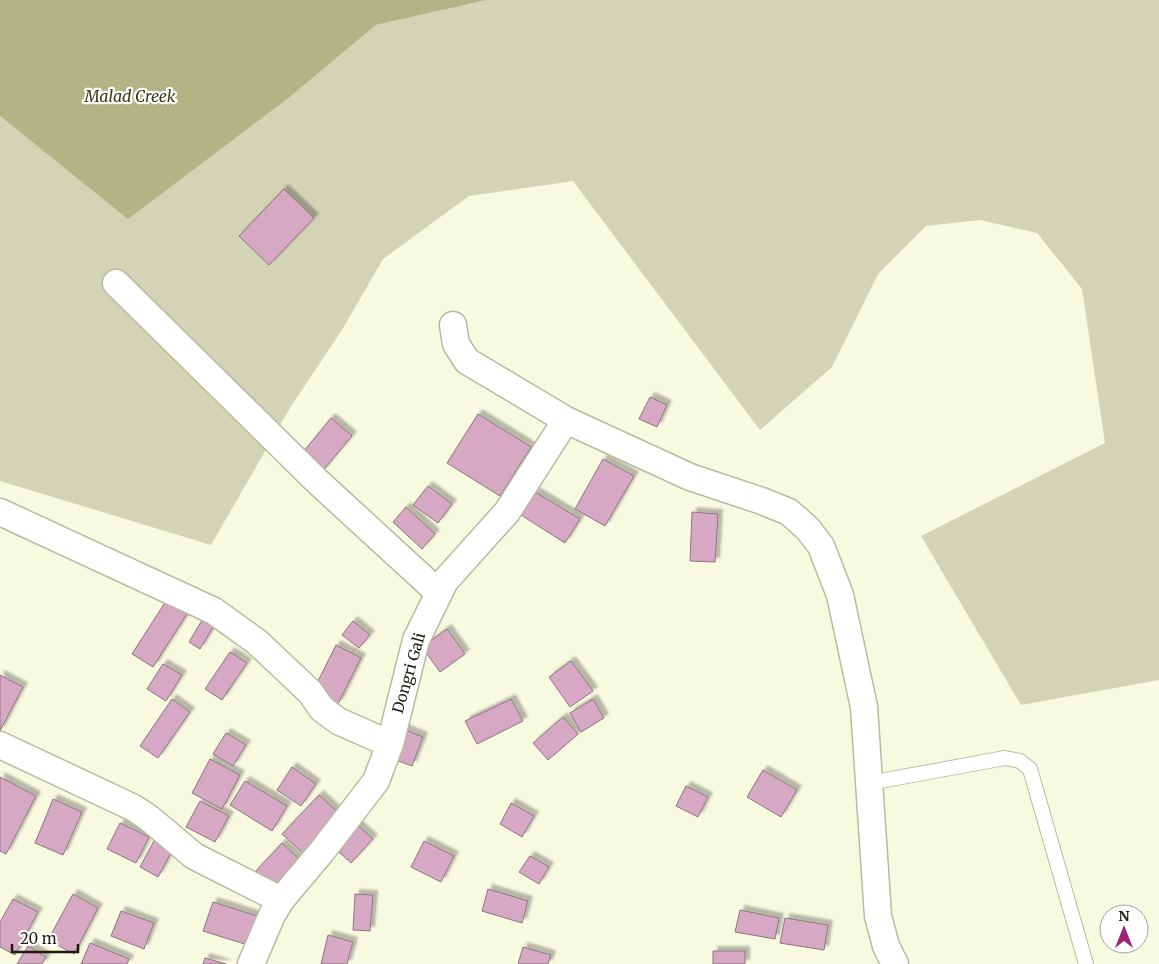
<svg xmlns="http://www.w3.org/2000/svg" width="1159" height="964" font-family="Merriweather,serif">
<defs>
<filter id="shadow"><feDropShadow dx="4.5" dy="-4.5" stdDeviation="1" flood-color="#0004"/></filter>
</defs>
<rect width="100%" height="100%" fill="#f8fae0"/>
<path fill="#d2d4b5" d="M487 0H1159V680L1021 705 921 536 1105 443 1082 289 1037 233 980 220 926 226 878 274 832 367 760 430 573 181 469 196 383 259 342 330 290 408 211 545 0 481V116L128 218 290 97 376 25Z"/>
<path fill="#b1b484" d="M0 0H487L376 25 290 97 128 219 0 116Z"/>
<path fill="#d7a8c3" stroke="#8b7481" filter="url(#shadow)" d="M284 189 314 218 269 265 239 236Z
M650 397 667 405 657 427 639 419Z
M478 414 531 447 500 496 447 463Z
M331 418 352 436 320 474 299 457Z
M603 459 634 476 605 526 575 509Z
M428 486 452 504 438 523 413 505Z
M535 492 580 519 565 543 521 515Z
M406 507 435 534 422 549 393 522Z
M692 512 718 514 715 562 690 561Z
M166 601 187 614 153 667 132 654Z
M207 612 218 619 200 649 189 642Z
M353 621 370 635 359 648 342 635Z
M447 629 465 654 440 672 422 647Z
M336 645 361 658 338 704 313 691Z
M230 652 247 663 222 700 205 689Z
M571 661 593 691 570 707 549 677Z
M163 664 182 675 166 701 147 689Z
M0 675 23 687 0 731Z
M172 699 190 712 158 758 140 746Z
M511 699 523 721 477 744 465 721Z
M593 699 604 718 581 732 570 713Z
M563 717 578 734 548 760 533 743Z
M401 728 423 737 412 766 390 758Z
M226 733 246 745 233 766 213 754Z
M210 759 240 775 222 809 192 793Z
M292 767 316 784 301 806 277 790Z
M763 770 797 790 781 817 747 797Z
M0 777 36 796 6 854 0 851Z
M245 781 287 806 272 831 230 805Z
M686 786 708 797 698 817 676 806Z
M319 795 342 816 305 855 282 834Z
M53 799 82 812 63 855 35 843Z
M200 801 229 816 215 842 186 827Z
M511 803 534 816 522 837 500 824Z
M352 820 373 839 351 863 330 844Z
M120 823 149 837 136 863 107 849Z
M155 839 173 849 158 877 140 867Z
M424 841 454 856 441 882 411 867Z
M282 843 305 865 278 894 255 872Z
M530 856 549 867 539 884 519 872Z
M488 889 528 901 522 923 482 911Z
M73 894 98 908 74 954 48 940Z
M355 894 373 895 370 931 353 930Z
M13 899 38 912 15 955 0 947V922Z
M213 902 260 917 251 946 203 931Z
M740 910 779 918 775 939 735 932Z
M121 911 154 923 144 949 111 936Z
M785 918 828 925 824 950 780 943Z
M328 935 353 942 347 964H321Z
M90 943 129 959 127 964H81Z
M28 946 46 957 42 964H17Z
M523 947 551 955 548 964H518Z
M713 951H745V964H713Z
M205 958 226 964H203Z"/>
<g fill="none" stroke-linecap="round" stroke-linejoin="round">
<defs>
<path id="lane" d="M869 783 1005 758 1020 761 1030 769 1086 964"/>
<path id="street" d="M116 283 318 482 439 593
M566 420 690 477 762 501 789 512 808 529 821 546 840 595 864 707 878 916 886 946 895 964
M0 512 214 611 257 642 310 692 322 709 338 721 390 744
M0 745 134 808 149 818 194 856 281 900
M251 964 272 915 281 900 323 850 376 781 390 744 416 640 445 581 507 512 566 420 467 361 456 344 453 325"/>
</defs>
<use href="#lane" stroke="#b8baa1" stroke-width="16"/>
<use href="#street" stroke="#b8baa1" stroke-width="29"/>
<use href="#lane" stroke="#fff" stroke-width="14"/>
<use href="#street" stroke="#fff" stroke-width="26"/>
</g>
<g text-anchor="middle" stroke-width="4.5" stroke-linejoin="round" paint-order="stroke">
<g font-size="15" fill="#1b1b12" stroke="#fff">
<text transform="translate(409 673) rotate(-74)" y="5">Dongri Gali</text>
</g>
<g font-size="16" font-style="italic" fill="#373812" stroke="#fff">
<text x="130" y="102">Malad Creek</text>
</g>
</g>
<g transform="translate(1124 929)"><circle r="24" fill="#ffffff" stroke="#a4a4a0"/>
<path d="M0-4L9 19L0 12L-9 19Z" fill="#9e2278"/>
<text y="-8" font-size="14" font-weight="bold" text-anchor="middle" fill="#1b1b12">N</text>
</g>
<path d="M12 944v8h66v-8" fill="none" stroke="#1b1b12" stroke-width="2.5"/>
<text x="20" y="944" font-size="15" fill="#1b1b12" stroke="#ffffff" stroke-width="4" paint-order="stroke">20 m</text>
</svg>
